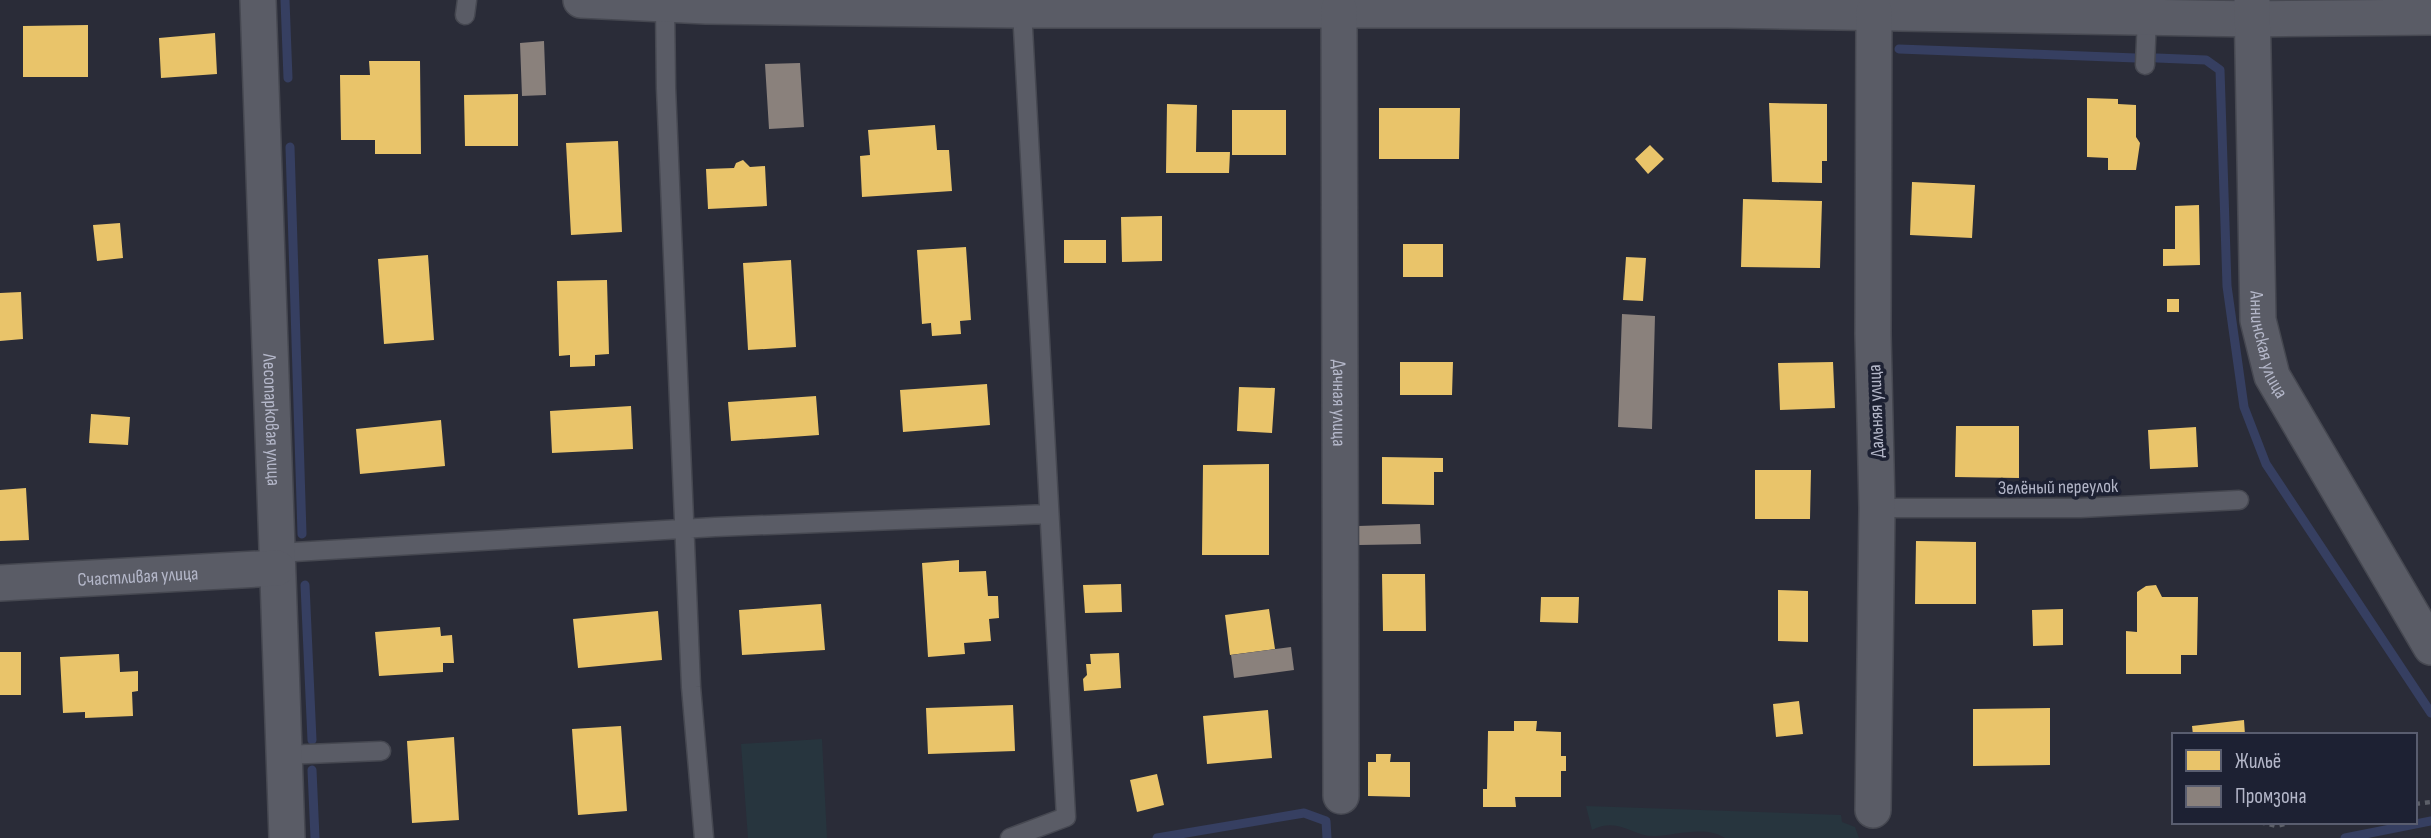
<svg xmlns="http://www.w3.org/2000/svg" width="2431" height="838" font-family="'Sofia Sans Condensed',sans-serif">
<rect width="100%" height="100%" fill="#2a2c38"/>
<path fill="#27353e" d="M822 739 827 838H748L741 744Z
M1586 806 1841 815 1842 822 1855 827 1859 838H1725C1706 825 1676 835 1655 836 1633 837 1619 816 1592 830Z"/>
<path fill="#e9c46a" d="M88 25V77H23V26Z
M215 33 217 74 161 78 159 38Z
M369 61H420L421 154H375V140H341L340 75H370Z
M518 94V146H465L464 95Z
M2087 98 2118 99V104L2136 105V137L2140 143 2136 170H2108V158L2087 157Z
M1769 103 1827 104V161H1822V183L1772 182Z
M1167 104 1197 105 1196 152H1230L1229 173H1166Z
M1379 108H1460L1459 159H1379Z
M1232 110H1286V155H1232Z
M935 125 937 150H949L952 191 862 197 860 156 870 155 868 130Z
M618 141 622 232 571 235 566 143Z
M1650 145 1664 159 1648 174 1635 159Z
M743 160 750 167 765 166 767 206 708 209 706 169 734 168 736 163Z
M1912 182 1975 185 1972 238 1910 235Z
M1743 199 1822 201 1820 268 1741 267Z
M2199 205 2200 265 2163 266V249H2175V206Z
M1162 216V261L1122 262 1121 217Z
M120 223 123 258 97 261 93 225Z
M1064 240H1106V263H1064Z
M1403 244H1443V277H1403Z
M966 247 971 320 960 321 961 334 932 336 931 323 922 324 917 250Z
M428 255 434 340 384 344 378 259Z
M1626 257 1646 258 1643 301 1623 300Z
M791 260 796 347 748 350 743 263Z
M607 280 609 354 595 355V366L570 367V355L559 356 557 281Z
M21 292 23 339 0 341V293Z
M2167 299H2179V312H2167Z
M1400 362H1453L1452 395H1400Z
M1833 362 1835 408 1780 410 1778 363Z
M987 384 990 425 903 432 900 390Z
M1239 387 1275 388 1272 433 1237 431Z
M816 396 819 435 731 441 728 402Z
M631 406 633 449 552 453 550 411Z
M91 414 130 417 128 445 89 443Z
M441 420 445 466 360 474 356 429Z
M1956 426H2019V478L1955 477Z
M2196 427 2198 467 2150 469 2148 430Z
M1382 457 1443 458V472H1434V505L1382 504Z
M1269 464V555H1202L1203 465Z
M1755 470H1811L1810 519H1755Z
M26 488 29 540 0 541V490Z
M1916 541 1976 542V604H1915Z
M959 560V572L986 571 988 596H998L999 618 989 619 991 641 964 643 965 654 928 657 922 563Z
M1382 574H1425L1426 631H1383Z
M1121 584 1122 612 1085 613 1083 585Z
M2156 585 2162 597H2198L2197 655H2181V674H2126V631L2137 632V592L2146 586Z
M1778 590 1808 591V642L1778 641Z
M1541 597H1579L1578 623 1540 622Z
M821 604 825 650 742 655 739 610Z
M1269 609 1275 649 1230 655 1225 615Z
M2063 609V645L2033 646 2032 610Z
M658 611 662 660 578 668 573 619Z
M440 627 441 636 452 635 454 663H443V672L379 676 375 632Z
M0 652H21V695H0Z
M1119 653 1121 688 1084 691 1083 679 1087 675 1086 664H1091L1090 654Z
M119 654 120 672 138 671V691L132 692 133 716 85 718V712L63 713 60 657Z
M1799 701 1803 734 1776 737 1773 704Z
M1013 705 1015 751 928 754 926 708Z
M2050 708V765L1973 766V709Z
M1268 710 1272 758 1207 764 1203 716Z
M2244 720 2245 735H2193L2192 726Z
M1514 721H1537L1536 731 1561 732V756H1566V771H1561V797H1515L1516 807H1483V789H1487L1488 731H1514Z
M621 726 627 811 578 815 572 729Z
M454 737 459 820 412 823 407 741Z
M1376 754H1391L1390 762H1410V797L1368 796V762H1376Z
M1157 774 1164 805 1137 812 1130 780Z"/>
<path fill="#8a817c" d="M544 41 546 95 522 96 520 43Z
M800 63 804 127 769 129 765 64Z
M1622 314 1655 316 1652 429 1618 427Z
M1420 524 1421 544 1359 545 1358 526Z
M1291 647 1294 670 1234 678 1231 655Z"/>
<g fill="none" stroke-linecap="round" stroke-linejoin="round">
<path stroke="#363f61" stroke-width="9" d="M285 0 288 78
M1899 49 2136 58
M2157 58 2206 60 2220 70 2227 286 2244 407 2266 464 2431 713
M290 147 302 534
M305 585 312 740
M312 770 315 838
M1157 838 1304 813 1326 821 1327 838
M2345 838 2431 821"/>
<defs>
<path id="lane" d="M665 5 666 88 691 687 704 838
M465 15 467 0
M2145 65 2147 17
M1877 508H2081L2239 500
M277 553 715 527 1048 514
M284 755 381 751
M1010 838 1066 817 1022 10"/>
<g id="street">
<path id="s1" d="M258 0 287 838"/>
<path d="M581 0 706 6 1022 10H1726L2252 19 2431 17"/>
<path id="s2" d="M2252 0 2258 320 2272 376 2431 647"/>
<path id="s3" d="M1339 9 1341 796"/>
<path id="s4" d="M0 583 277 568"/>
<path d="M1873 810 1877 508 1873 334 1874 12"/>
</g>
</defs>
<use href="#lane" stroke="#464851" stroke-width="21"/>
<use href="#street" stroke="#464851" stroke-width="38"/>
<path stroke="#5c5f68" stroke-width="4.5" stroke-dasharray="5 5" stroke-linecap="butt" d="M2415 804 2431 802
M2260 822 2276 826 2293 822"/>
<use href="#lane" stroke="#5a5c66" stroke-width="18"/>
<use href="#street" stroke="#5a5c66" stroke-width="35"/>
</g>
<g text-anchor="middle" stroke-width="7" stroke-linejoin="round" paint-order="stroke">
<g font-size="19" fill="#b4b7c9" stroke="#1d2133">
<text dy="7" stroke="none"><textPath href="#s2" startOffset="346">Аннинская улица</textPath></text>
<text dy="7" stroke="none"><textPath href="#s3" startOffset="394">Дачная улица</textPath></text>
<text transform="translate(1875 411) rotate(-92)" y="7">Дальняя улица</text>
<text dy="7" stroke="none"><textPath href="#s1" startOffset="420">Лесопарковая улица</textPath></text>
<text transform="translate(2058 486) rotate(-1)" y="7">Зелёный переулок</text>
<text dy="7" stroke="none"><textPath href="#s4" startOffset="138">Счастливая улица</textPath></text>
</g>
</g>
<rect x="2172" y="733" width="245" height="91" fill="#1d2133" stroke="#595d6f" stroke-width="2"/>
<rect x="2186" y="750" width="35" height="21" fill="#e9c46a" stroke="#595d6f" stroke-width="2"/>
<text x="2235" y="768" font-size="21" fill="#b4b7c9">Жильё</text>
<rect x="2186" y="786" width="35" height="21" fill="#8a817c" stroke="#595d6f" stroke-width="2"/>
<text x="2235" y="803" font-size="21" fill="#b4b7c9">Промзона</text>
</svg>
